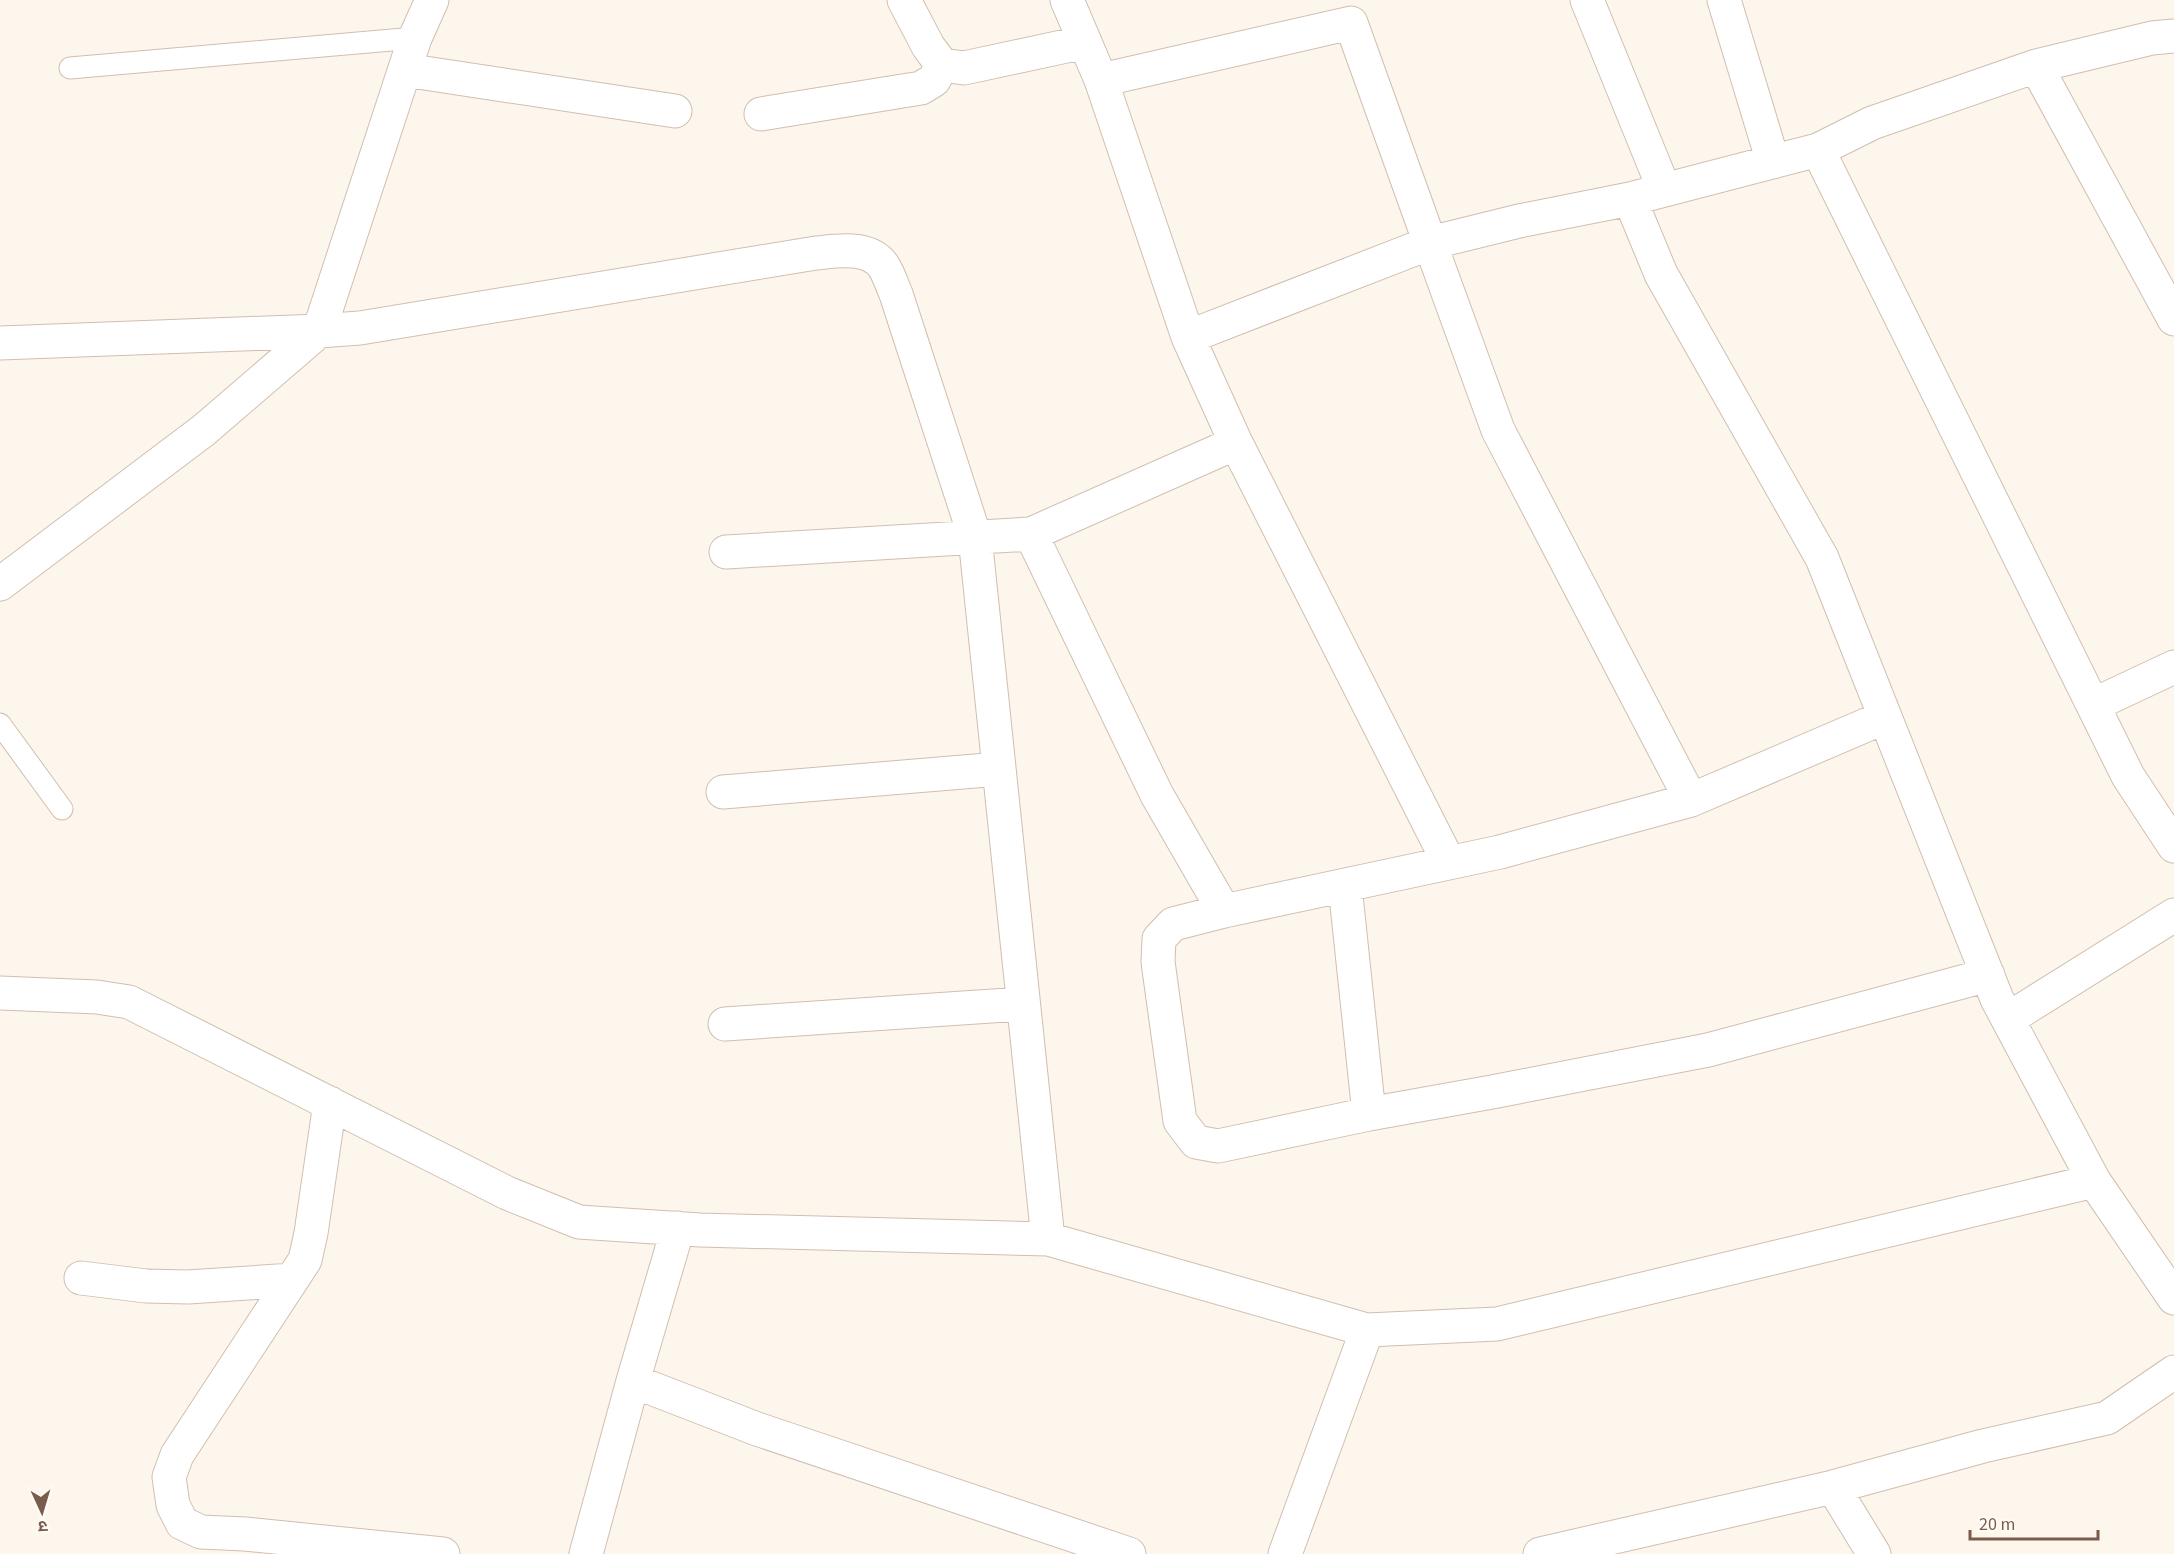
<svg xmlns="http://www.w3.org/2000/svg" width="2174" height="1554" font-family="'Source Sans 3','Noto Sans Devanagari',sans-serif">
<rect width="100%" height="100%" fill="#fdf6ec"/>
<g fill="none" stroke-linecap="round" stroke-linejoin="round">
<defs>
<path id="service" d="M70 68 415 38
M0 724 62 809"/>
<path id="minor" d="M904 0 928 46 942 65 964 68 1085 42
M1067 0 1101 80 1188 337
M1587 0 1664 189
M1724 0 1773 162
M2174 36 2152 38 2036 66 1872 123 1818 150 1630 199 1661 274 1822 558 1997 999 2094 1181 2174 1298
M2036 66 2174 319
M405 70 675 111
M761 114 921 88 934 80 942 65
M1818 150 2128 776 2174 846
M1630 199 1519 221 1430 243 1498 430 1691 800
M0 343 319 331 360 328 816 253C838 251 870 245 884 267 889 275 892 285 896 294L975 537 1048 1239
M1236 443 1449 863
M1031 534 1236 443 1188 337 1430 243 1351 23 1101 80
M726 552 1031 534 1157 795 1224 911 1500 852 1691 800 1885 717
M0 584 204 430 319 331 415 38 432 0
M2093 705 2174 667
M723 792 999 769
M1345 886 1369 1114 1492 1092 1708 1050 1988 975
M1224 911 1173 924 1159 939 1158 962 1180 1121 1196 1142 1218 1146 1369 1114
M0 993 97 997 129 1002 507 1193 579 1222 700 1230 1048 1239 1367 1330 1497 1324 2094 1181
M2008 1019 2174 915
M725 1024 1023 1004
M330 1103 311 1233 305 1260 177 1455 169 1477 173 1505 182 1523 201 1532 245 1534 443 1554
M678 1228 633 1381 757 1429 1129 1554
M81 1278 146 1286 188 1287 292 1280
M1833 1487 1983 1446 2107 1418 2174 1372
M586 1554 633 1381
M1285 1554 1367 1330
M1540 1554 1833 1487 1874 1554"/>
</defs>
<use href="#service" stroke="#d1beb0" stroke-width="23"/>
<use href="#minor" stroke="#d1beb0" stroke-width="35"/>
<use href="#service" stroke="#fff" stroke-width="21"/>
<use href="#minor" stroke="#fff" stroke-width="33"/>
</g>
<g transform="translate(42 1512) rotate(176)" stroke="#fffaf3" stroke-width="4.5" paint-order="stroke">
<path d="M0-4.5L10 22L0 15L-10 22Z" fill="#7a5c4d"/>
<text y="-9" font-size="16" font-weight="bold" text-anchor="middle" fill="#7a5c4d">उ</text>
</g>
<path d="M1970 1530v9h128v-9" fill="none" stroke="#7a5c4d" stroke-width="3"/>
<text x="1979" y="1530" font-size="18" fill="#7a5c4d" stroke="#fffaf3" stroke-width="4.5" paint-order="stroke">20 m</text>
</svg>
